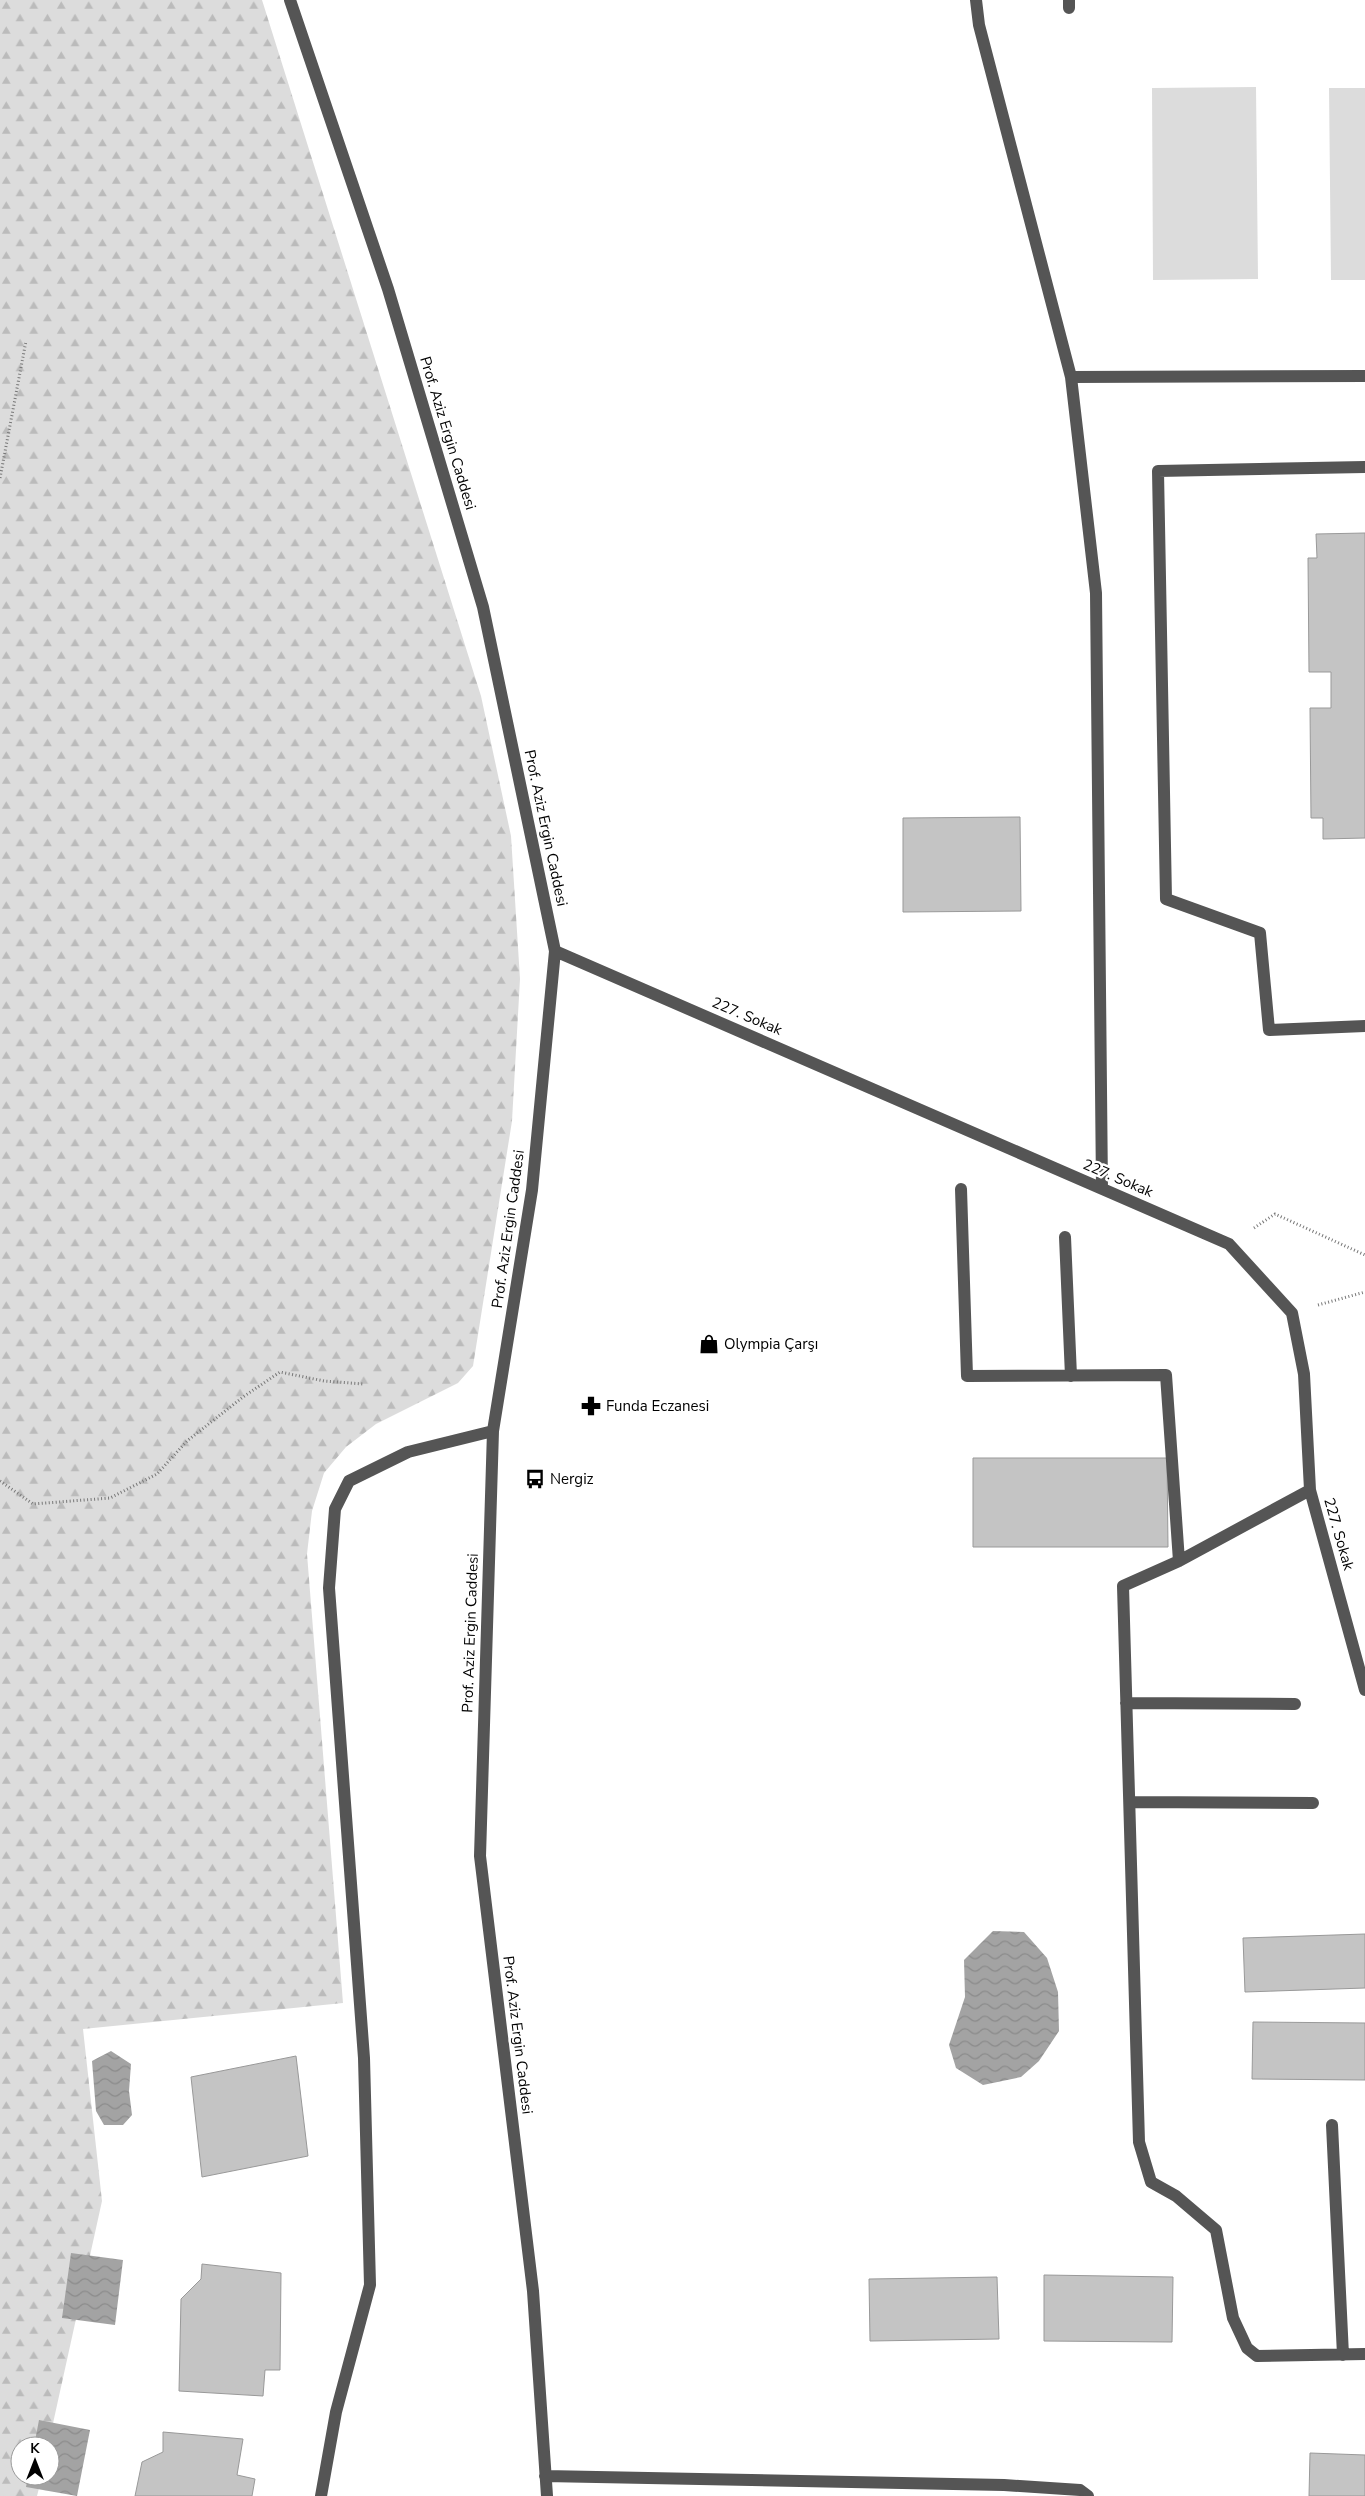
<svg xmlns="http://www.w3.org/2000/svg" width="1365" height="2496" font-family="'Nunito Sans',sans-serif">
<defs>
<pattern id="forest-firs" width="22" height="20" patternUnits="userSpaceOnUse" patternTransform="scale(1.25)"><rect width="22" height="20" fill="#dcdcdc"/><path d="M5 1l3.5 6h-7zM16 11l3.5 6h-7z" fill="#bbb"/></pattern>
<pattern id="water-waves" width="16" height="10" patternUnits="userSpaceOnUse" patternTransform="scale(1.25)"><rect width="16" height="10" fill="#a3a3a3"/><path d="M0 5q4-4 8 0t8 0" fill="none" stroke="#8b8b8b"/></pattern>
</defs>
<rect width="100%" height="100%" fill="#fff"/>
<path fill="url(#forest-firs)" d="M0 0H262L481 696 511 836 520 979 512 1121 473 1366 458 1383 376 1424 346 1447 324 1473 312 1511 307 1554 343 2003 83 2029 102 2201 48 2446H20V2476H42L37 2496H0Z"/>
<path fill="#dcdcdc" d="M1256 87 1258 279 1153 280 1152 88Z
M1329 88H1365V280H1331Z"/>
<path fill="url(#water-waves)" d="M993 1931 1024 1932 1047 1958 1058 1992 1059 2031 1039 2061 1021 2077 983 2085 956 2068 949 2045 965 1997 964 1960Z
M111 2051 131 2064 129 2091 132 2115 123 2125H104L96 2111 92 2061Z
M71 2253 123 2260 115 2325 62 2318Z
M39 2420 90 2430 77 2496 26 2487 28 2476H50V2446H34Z"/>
<path fill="#c4c4c4" stroke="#999" d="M1365 533V838L1323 839V818H1311L1310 708H1331V672H1309L1308 558H1317L1316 534Z
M1020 817 1021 911 903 912V818Z
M973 1458H1167L1168 1547H973Z
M1365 1934V1988L1245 1992 1243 1938Z
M1253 2022 1365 2023V2080L1252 2079Z
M296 2056 308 2156 202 2177 191 2077Z
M202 2264 281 2273 280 2370H265L263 2396 179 2391 181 2299 201 2279Z
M1044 2275 1173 2277 1172 2342 1044 2341Z
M997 2277 999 2339 870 2341 869 2279Z
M163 2432 243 2439 237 2475 255 2479 252 2496H135L142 2462 163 2452Z
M1310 2453 1365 2455V2496H1309Z"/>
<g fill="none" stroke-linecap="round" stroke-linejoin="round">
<path stroke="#777" stroke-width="3" stroke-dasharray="1 2.5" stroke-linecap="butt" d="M0 478 26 341
M1254 1228 1275 1214 1365 1255
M1318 1305 1365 1292
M0 1481 33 1504 110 1498 157 1474 187 1441 243 1397 280 1372 324 1381 363 1384"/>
<path stroke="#555" stroke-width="12" d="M290 0 388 289 483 607 555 951 532 1190 493 1431 480 1856 533 2291 547 2496
M976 0 979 25 1071 377 1096 593 1102 1188
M1069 0V8
M1071 377 1365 376
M1365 467 1158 471 1166 899 1260 933 1269 1030 1365 1026
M555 951 1229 1244 1292 1313 1304 1374 1310 1490 1365 1690
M961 1189 967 1376 1166 1375 1179 1561
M1065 1237 1071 1376
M1310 1490 1179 1561 1123 1586 1139 2142 1151 2182 1176 2196 1216 2230 1233 2318 1247 2348 1257 2356 1365 2354
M1126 1703 1295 1704
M1130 1802 1313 1803
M1332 2125 1343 2355
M545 2476 1004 2485 1080 2490 1088 2496
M321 2496 336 2412 370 2285 364 2058 329 1588 335 1509 349 1481 408 1452 493 1431"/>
</g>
<defs>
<symbol id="shop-bare" viewBox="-9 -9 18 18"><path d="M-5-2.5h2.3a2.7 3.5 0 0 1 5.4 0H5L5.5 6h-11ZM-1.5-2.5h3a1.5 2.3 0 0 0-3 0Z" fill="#000" stroke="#fff" stroke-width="2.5" paint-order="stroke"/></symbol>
<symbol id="pharmacy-bare" viewBox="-9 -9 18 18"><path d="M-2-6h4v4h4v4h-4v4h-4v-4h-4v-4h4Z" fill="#000" stroke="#fff" stroke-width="2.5" paint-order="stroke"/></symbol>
<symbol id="bus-bare" viewBox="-9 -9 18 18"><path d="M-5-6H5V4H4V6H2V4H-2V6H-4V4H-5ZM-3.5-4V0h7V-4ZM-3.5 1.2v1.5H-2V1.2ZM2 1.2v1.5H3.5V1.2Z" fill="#000" stroke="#fff" stroke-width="2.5" paint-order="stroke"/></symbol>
</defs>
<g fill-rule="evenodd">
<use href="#shop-bare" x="695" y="1330" width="28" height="28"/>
<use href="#pharmacy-bare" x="577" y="1392" width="28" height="28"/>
<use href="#bus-bare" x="521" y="1465" width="28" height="28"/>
</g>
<g text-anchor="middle" stroke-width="4.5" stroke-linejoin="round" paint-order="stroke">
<g font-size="15" fill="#000" stroke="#fff">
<text transform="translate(448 433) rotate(73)" y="5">Prof. Aziz Ergin Caddesi</text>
<text transform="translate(546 828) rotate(78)" y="5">Prof. Aziz Ergin Caddesi</text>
<text transform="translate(747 1016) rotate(23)" y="5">227. Sokak</text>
<text transform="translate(1118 1178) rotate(23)" y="5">227. Sokak</text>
<text transform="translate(508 1229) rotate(-82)" y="5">Prof. Aziz Ergin Caddesi</text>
<text transform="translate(1339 1534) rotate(74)" y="5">227. Sokak</text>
<text transform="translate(470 1633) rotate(-88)" y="5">Prof. Aziz Ergin Caddesi</text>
<text transform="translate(518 2035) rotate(83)" y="5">Prof. Aziz Ergin Caddesi</text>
</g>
<g font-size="15" fill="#000" stroke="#fff" text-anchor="start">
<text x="724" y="1349">Olympia Çarşı</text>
<text x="606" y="1411">Funda Eczanesi</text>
<text x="550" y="1484">Nergiz</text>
</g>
</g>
<g transform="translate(35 2461)"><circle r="24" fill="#ffffff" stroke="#999999"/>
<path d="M0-4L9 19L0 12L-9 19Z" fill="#000000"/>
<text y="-8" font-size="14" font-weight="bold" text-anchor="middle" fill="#000000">K</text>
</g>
</svg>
